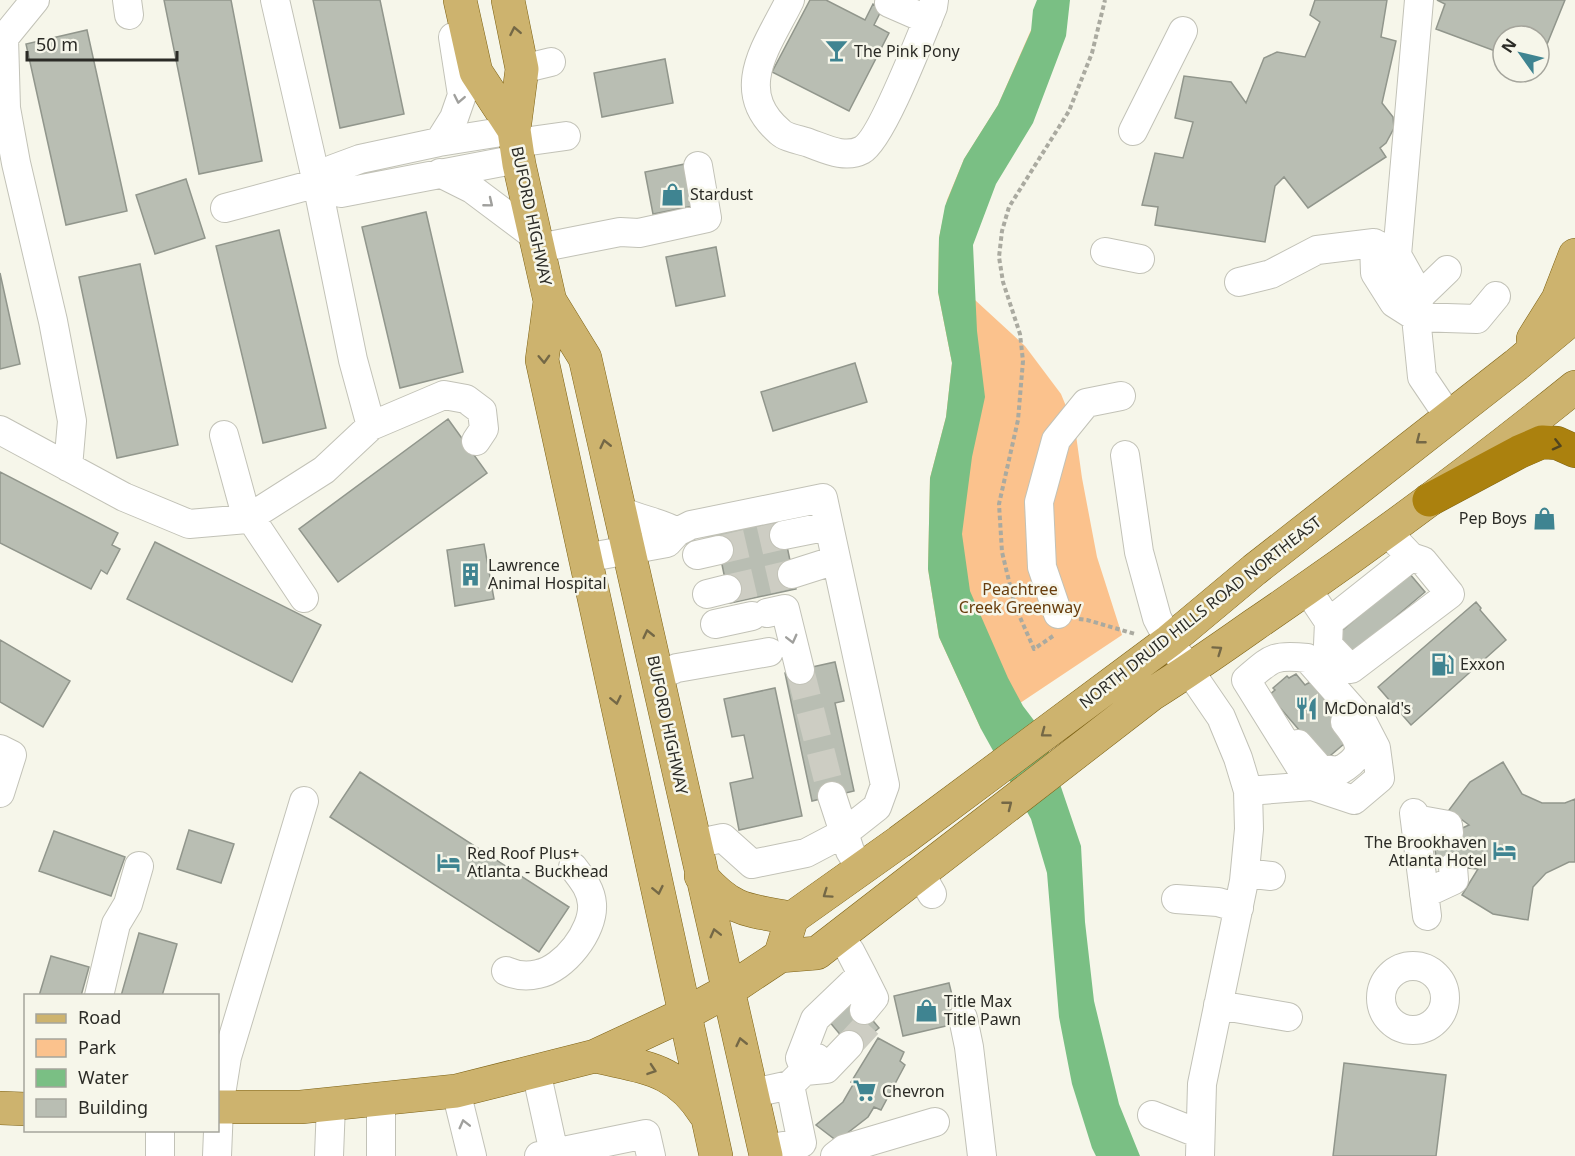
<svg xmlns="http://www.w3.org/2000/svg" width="1575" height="1156" font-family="'Noto Sans',sans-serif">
<rect width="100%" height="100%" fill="#f6f6ea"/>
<path fill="#fbc28d" d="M1051 0 957 287 975 300 1025 346 1061 394 1075 428 1082 478 1097 557 1122 635 981 729 939 637 928 569 930 478 946 417 952 363 938 292 939 238 947 200 964 159 998 105 1031 30Z"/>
<path fill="#7abf84" d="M1037 0H1070L1066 36 1033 123 996 184 973 245 977 331 985 397 972 457 962 534 970 591 1008 678 1023 706 1042 731 1081 846 1085 922 1094 1001 1119 1104 1140 1156H1096L1092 1148 1072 1084 1059 1017 1047 873 1031 819 981 729 939 637 928 569 930 478 946 417 952 363 938 292 939 238 945 206 964 159 998 105 1031 31 1033 10Z"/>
<path fill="#b9beb3" stroke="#91968c" stroke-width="1.5" d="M164 0H231L262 161 199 174Z
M313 0H380L404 114 340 128Z
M810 0H826L865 20 873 4 882 9 874 25 889 33 849 111 772 72Z
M1315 0H1387L1381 37 1396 41 1382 103 1393 117 1394 128 1386 143 1380 148 1386 157 1308 208 1284 177 1275 186 1265 242 1155 225 1158 207 1142 205 1155 153 1183 158 1193 122 1175 118 1184 76 1231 82 1246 103 1264 58 1277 52 1305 57 1320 22 1310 15Z
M1437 0H1565L1539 64V36H1503V54L1436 29 1445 4Z
M87 30 127 211 66 225 26 44Z
M665 59 673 103 602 117 594 73Z
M685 164 693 206 653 214 645 172Z
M186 179 205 238 155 254 136 195Z
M426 212 463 372 400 388 362 227Z
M279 230 326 428 263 443 216 246Z
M716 247 725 296 676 306 666 257Z
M140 264 178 445 117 458 79 277Z
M0 273 20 364 0 369Z
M855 363 867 402 773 431 761 392Z
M448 419 487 473 338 582 299 529Z
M0 472 118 533 112 545 120 549 107 574 101 570 91 589 0 543Z
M780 513 796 589 730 603 714 526Z
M155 542 321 625 292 682 127 599Z
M484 544 494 599 455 606 447 550Z
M1409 573 1425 592 1347 658 1331 640Z
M1476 602 1481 608 1480 610 1506 640 1411 725 1378 687Z
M0 640 70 681 43 727 0 702Z
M835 662 844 701 835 703 854 791 812 801 785 673Z
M1296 674 1305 685 1310 682 1343 721 1352 737 1331 755 1333 756 1325 760 1269 695 1275 690 1273 688 1287 676 1289 678Z
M775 688 802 816 739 830 730 783 753 778 744 735 732 737 724 699Z
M1503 762 1522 794 1542 803H1565L1575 799V862H1569L1546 873 1533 887 1528 920 1493 914 1462 895 1478 869 1437 865 1434 841 1469 825 1449 810 1470 782Z
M360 772 569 907 539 952 330 817Z
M189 830 234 844 221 883 177 869Z
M54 831 125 857 111 896 39 871Z
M139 933 177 944 162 996H121Z
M51 956 89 967 81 996H39Z
M949 983 959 1023 903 1036 894 996Z
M849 992 879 1028 853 1050 823 1014Z
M878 1038 904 1052 900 1061 905 1065 881 1110 874 1107 868 1117 837 1141 816 1125 843 1102 854 1083 851 1082Z
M1344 1063 1446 1075 1436 1156H1333Z"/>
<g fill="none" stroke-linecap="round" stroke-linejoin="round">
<path stroke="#cdcdc3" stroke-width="28" stroke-dasharray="28 14" stroke-linecap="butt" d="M719 550 784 535
M727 589 792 574
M800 670 832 796
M849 1045 872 1020"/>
<defs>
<path id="minor" d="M35 0 4 38 6 108 16 163 53 321 72 421 68 467
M127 0 129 15
M790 0C768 45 731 90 780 132 786 138 801 140 809 143 826 149 845 159 862 150 882 139 922 33 933 7L934 0
M889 3 928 20
M522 69 551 62
M1133 131 1183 31
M439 142 454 118 462 95 453 37
M516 143 566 136
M440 173 472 189 536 237
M317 183 333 169 360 159 439 142 514 130
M317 183 341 193 518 159
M225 208 333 179
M1374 243 1375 273 1394 303 1416 317 1477 319 1496 296
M539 248 620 232 639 233 707 218 698 166
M1105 252 1140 259
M1397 255 1419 0
M1239 282 1271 274 1317 250 1374 243 1397 255 1420 296 1416 317 1422 377 1449 417
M1420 296 1447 270
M371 426 444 395 466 399 482 411 484 429 476 441
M0 430 124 497 189 524 247 519 324 470 371 426 353 360 317 183 275 0
M224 435 247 519
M1125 455 1139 552 1157 618 1169 641 1221 717 1238 758 1248 791 1249 829 1244 881 1202 1084 1200 1156
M621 511C640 520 660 522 677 532
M250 517 304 598
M784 535 829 526
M697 555 719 550
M585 558 667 543 677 532 691 525 823 498 885 785 877 807 844 833 806 853 752 864 723 838 694 844
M792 574 836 560
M1307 589 1329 622 1328 645 1351 669 1450 594 1423 561 1411 557 1393 538 1391 528
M707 594 727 589
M767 613 785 609 800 670
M1058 614 1042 567 1039 502 1056 440 1086 403 1121 396
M1329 622 1411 557
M715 624 752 616
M657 676 677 668 769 652
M1298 744 1320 769 1339 771C1367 755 1362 743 1345 722
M0 749 12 755 0 793
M1248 791 1312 786 1354 800 1380 778 1376 748 1361 719 1307 658C1272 654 1271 659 1246 680L1312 786
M832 796 850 851 861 869
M1414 813 1427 916
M1415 819 1448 825 1449 833
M920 873 932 894
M1245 873 1271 876
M1424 894 1454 880 1453 867
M1176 899 1218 902 1239 908
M839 936 850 951 862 974 815 1019 800 1058 805 1071 826 1069 849 1045
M1381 998a32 32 0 1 1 64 0a32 32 0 1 1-64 0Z
M506 971C517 976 526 977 538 974 564 969 594 931 592 904 591 889 582 879 573 867
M862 974 874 998 864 1010
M99 996 116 924 128 904 139 866
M1218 1005 1288 1017
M963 1018 969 1047 982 1156
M536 1071 554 1153
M456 1091 472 1156
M753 1093 790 1085 817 1058
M381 1099V1156
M1152 1115 1200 1134
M764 1149 802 1143 790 1085
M160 1156V1130
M217 1156 219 1107 227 1057 304 801
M329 1156 331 1104
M539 1156 646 1134 651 1156
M835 1156 844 1149 935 1122"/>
<path id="major" d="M460 0 476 72 514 130
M508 0 522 69 514 130 519 164 550 301 542 360 716 1156
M550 301 585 358 766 1156
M1533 339 1558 299 1575 255
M701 876C733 912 747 910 792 918
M780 956 792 918 899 842 1169 641 1254 570 1516 365 1575 316
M595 1056C645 1068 676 1068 705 1114
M218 1107H301L456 1091 595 1056 685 1014 729 990 780 956 817 953 1152 694C1187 672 1220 649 1254 625 1364 550 1471 471 1575 387
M0 1108 26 1109"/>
<path id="highway" d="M1429 500 1519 452 1542 442 1557 443 1575 451"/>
</defs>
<use href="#minor" stroke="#c2c2b7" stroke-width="30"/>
<use href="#major" stroke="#7e6316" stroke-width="34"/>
<use href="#highway" stroke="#7e6316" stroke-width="34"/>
<path stroke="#aaaaa0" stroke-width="4" stroke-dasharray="4.5 3" stroke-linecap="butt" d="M1079 619 1087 620 1135 634
M1053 636 1034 649 1015 606 1002 552 999 504 1018 420 1023 361 1020 334 1003 282 999 257 1002 231 1009 207 1069 111 1092 53 1105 0"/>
<use href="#minor" stroke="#fff" stroke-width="28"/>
<use href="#major" stroke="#cdb36e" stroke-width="33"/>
<use href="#highway" stroke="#ab810e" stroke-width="33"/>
</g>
<defs><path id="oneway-chevron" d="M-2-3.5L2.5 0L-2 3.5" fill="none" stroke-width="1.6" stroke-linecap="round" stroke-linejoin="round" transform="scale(1.5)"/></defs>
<g stroke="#746846">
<use href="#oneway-chevron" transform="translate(515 31) rotate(-101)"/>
<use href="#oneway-chevron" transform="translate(544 359) rotate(88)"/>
<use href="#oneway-chevron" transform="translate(1420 440) rotate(142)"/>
<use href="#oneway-chevron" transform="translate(605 444) rotate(-103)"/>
<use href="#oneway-chevron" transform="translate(648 634) rotate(-103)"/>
<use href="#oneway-chevron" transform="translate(1218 650) rotate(-35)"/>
<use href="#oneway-chevron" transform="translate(616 700) rotate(78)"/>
<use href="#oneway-chevron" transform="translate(1045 733) rotate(143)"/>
<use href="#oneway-chevron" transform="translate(1008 805) rotate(-38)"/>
<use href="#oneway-chevron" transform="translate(658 890) rotate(78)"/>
<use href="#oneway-chevron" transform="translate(827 894) rotate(145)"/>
<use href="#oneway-chevron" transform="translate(715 933) rotate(-104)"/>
<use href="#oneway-chevron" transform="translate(741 1042) rotate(-103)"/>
<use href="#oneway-chevron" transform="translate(652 1070) rotate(19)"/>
</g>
<g stroke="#a0a09d">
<use href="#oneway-chevron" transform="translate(459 99) rotate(101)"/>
<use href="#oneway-chevron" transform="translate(489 203) rotate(39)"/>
<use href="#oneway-chevron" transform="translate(792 639) rotate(76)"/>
<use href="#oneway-chevron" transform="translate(464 1124) rotate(-104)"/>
</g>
<use stroke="#51451f" href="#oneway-chevron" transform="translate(1557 445) rotate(14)"/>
<defs>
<symbol id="bar-bare" viewBox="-9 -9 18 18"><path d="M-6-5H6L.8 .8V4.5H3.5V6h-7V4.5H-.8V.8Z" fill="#3f8491" stroke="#f6f6ea" stroke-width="2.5" paint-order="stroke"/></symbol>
<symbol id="shop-bare" viewBox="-9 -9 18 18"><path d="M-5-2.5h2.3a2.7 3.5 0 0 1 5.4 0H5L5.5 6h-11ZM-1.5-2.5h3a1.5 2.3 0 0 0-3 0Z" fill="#3f8491" stroke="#f6f6ea" stroke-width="2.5" paint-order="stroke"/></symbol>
<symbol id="building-bare" viewBox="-9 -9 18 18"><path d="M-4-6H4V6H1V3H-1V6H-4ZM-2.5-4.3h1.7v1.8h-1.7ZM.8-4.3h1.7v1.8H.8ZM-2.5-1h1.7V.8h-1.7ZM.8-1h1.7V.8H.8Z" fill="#3f8491" stroke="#f6f6ea" stroke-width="2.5" paint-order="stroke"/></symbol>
<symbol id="fuel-bare" viewBox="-9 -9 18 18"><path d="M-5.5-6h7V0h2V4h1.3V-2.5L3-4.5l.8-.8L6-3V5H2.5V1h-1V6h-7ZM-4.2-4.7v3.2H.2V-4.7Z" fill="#3f8491" stroke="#f6f6ea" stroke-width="2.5" paint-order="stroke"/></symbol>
<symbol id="restaurant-bare" viewBox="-9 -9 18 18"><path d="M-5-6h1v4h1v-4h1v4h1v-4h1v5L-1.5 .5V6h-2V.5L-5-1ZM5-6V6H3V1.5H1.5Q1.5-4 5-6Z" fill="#3f8491" stroke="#f6f6ea" stroke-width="2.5" paint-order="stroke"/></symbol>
<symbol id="hotel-bare" viewBox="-9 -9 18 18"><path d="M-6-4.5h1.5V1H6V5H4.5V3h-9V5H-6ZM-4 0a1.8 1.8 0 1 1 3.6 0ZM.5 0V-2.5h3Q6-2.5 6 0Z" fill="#3f8491" stroke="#f6f6ea" stroke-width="2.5" paint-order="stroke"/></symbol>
<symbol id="supermarket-bare" viewBox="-9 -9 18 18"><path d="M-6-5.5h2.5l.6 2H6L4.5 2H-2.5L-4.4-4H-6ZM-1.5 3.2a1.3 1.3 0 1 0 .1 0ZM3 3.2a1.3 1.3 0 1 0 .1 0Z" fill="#3f8491" stroke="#f6f6ea" stroke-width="2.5" paint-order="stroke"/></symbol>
</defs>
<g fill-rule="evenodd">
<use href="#bar-bare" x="820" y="34" width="33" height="33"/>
<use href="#shop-bare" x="656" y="178" width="33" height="33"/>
<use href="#shop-bare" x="1528" y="502" width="33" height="33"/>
<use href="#building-bare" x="454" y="558" width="33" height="33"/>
<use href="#fuel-bare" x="1426" y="648" width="33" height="33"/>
<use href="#restaurant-bare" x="1290" y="692" width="33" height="33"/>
<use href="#hotel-bare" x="1488" y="834" width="33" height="33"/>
<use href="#hotel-bare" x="432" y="846" width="33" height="33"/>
<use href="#shop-bare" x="910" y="994" width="33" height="33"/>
<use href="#supermarket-bare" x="848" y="1074" width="33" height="33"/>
</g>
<g text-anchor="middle" stroke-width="5" stroke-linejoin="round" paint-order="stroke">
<g font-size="16" fill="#2b2b26" stroke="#f6f6ea" text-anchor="start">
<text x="854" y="57">The Pink Pony</text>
<text x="690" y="200">Stardust</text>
<text x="1527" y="524" text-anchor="end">Pep Boys</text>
<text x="488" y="571">Lawrence<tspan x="488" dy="18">Animal Hospital</tspan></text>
<text x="1460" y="670">Exxon</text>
<text x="1324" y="714">McDonald's</text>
<text x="1487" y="848" text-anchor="end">The Brookhaven<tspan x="1487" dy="18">Atlanta Hotel</tspan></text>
<text x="467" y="859">Red Roof Plus+<tspan x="467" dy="18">Atlanta - Buckhead</tspan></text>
<text x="944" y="1007">Title Max<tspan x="944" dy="18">Title Pawn</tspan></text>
<text x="882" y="1097">Chevron</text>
</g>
<g font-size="16" fill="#2b2b26" stroke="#f6f6ea">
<text transform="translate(532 216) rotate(78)" y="6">BUFORD HIGHWAY</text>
<text transform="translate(1200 612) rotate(-38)" y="6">NORTH DRUID HILLS ROAD NORTHEAST</text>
<text transform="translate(668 725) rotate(78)" y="6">BUFORD HIGHWAY</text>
</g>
<g font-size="16" fill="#683d0d" stroke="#f6f6ea">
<text x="1020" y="595">Peachtree<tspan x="1020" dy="18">Creek Greenway</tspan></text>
</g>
</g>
<rect x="24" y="994" width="195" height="138" fill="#f6f6ea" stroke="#a5a59c" stroke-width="1.5"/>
<rect x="36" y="1014" width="30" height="9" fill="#cdb36e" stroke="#a5a59c" stroke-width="1.5"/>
<text x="78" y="1024" font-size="18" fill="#2b2b26">Road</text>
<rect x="36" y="1039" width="30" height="18" fill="#fbc28d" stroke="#a5a59c" stroke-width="1.5"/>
<text x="78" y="1054" font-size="18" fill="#2b2b26">Park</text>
<rect x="36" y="1069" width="30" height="18" fill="#7abf84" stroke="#a5a59c" stroke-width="1.5"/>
<text x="78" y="1084" font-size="18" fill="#2b2b26">Water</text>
<rect x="36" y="1099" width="30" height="18" fill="#b9beb3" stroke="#a5a59c" stroke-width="1.5"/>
<text x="78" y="1114" font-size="18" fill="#2b2b26">Building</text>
<g transform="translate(1521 54) rotate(304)"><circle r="28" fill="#f6f6ea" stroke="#a5a59c" stroke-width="1.5"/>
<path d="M0-4.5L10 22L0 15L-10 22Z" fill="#3f8491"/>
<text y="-9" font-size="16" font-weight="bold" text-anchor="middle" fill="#2b2b26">N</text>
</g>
<path d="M27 51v9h150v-9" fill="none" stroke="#2b2b26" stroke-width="3"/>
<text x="36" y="51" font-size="18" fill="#2b2b26" stroke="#f6f6ea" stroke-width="4.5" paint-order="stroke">50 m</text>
</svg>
